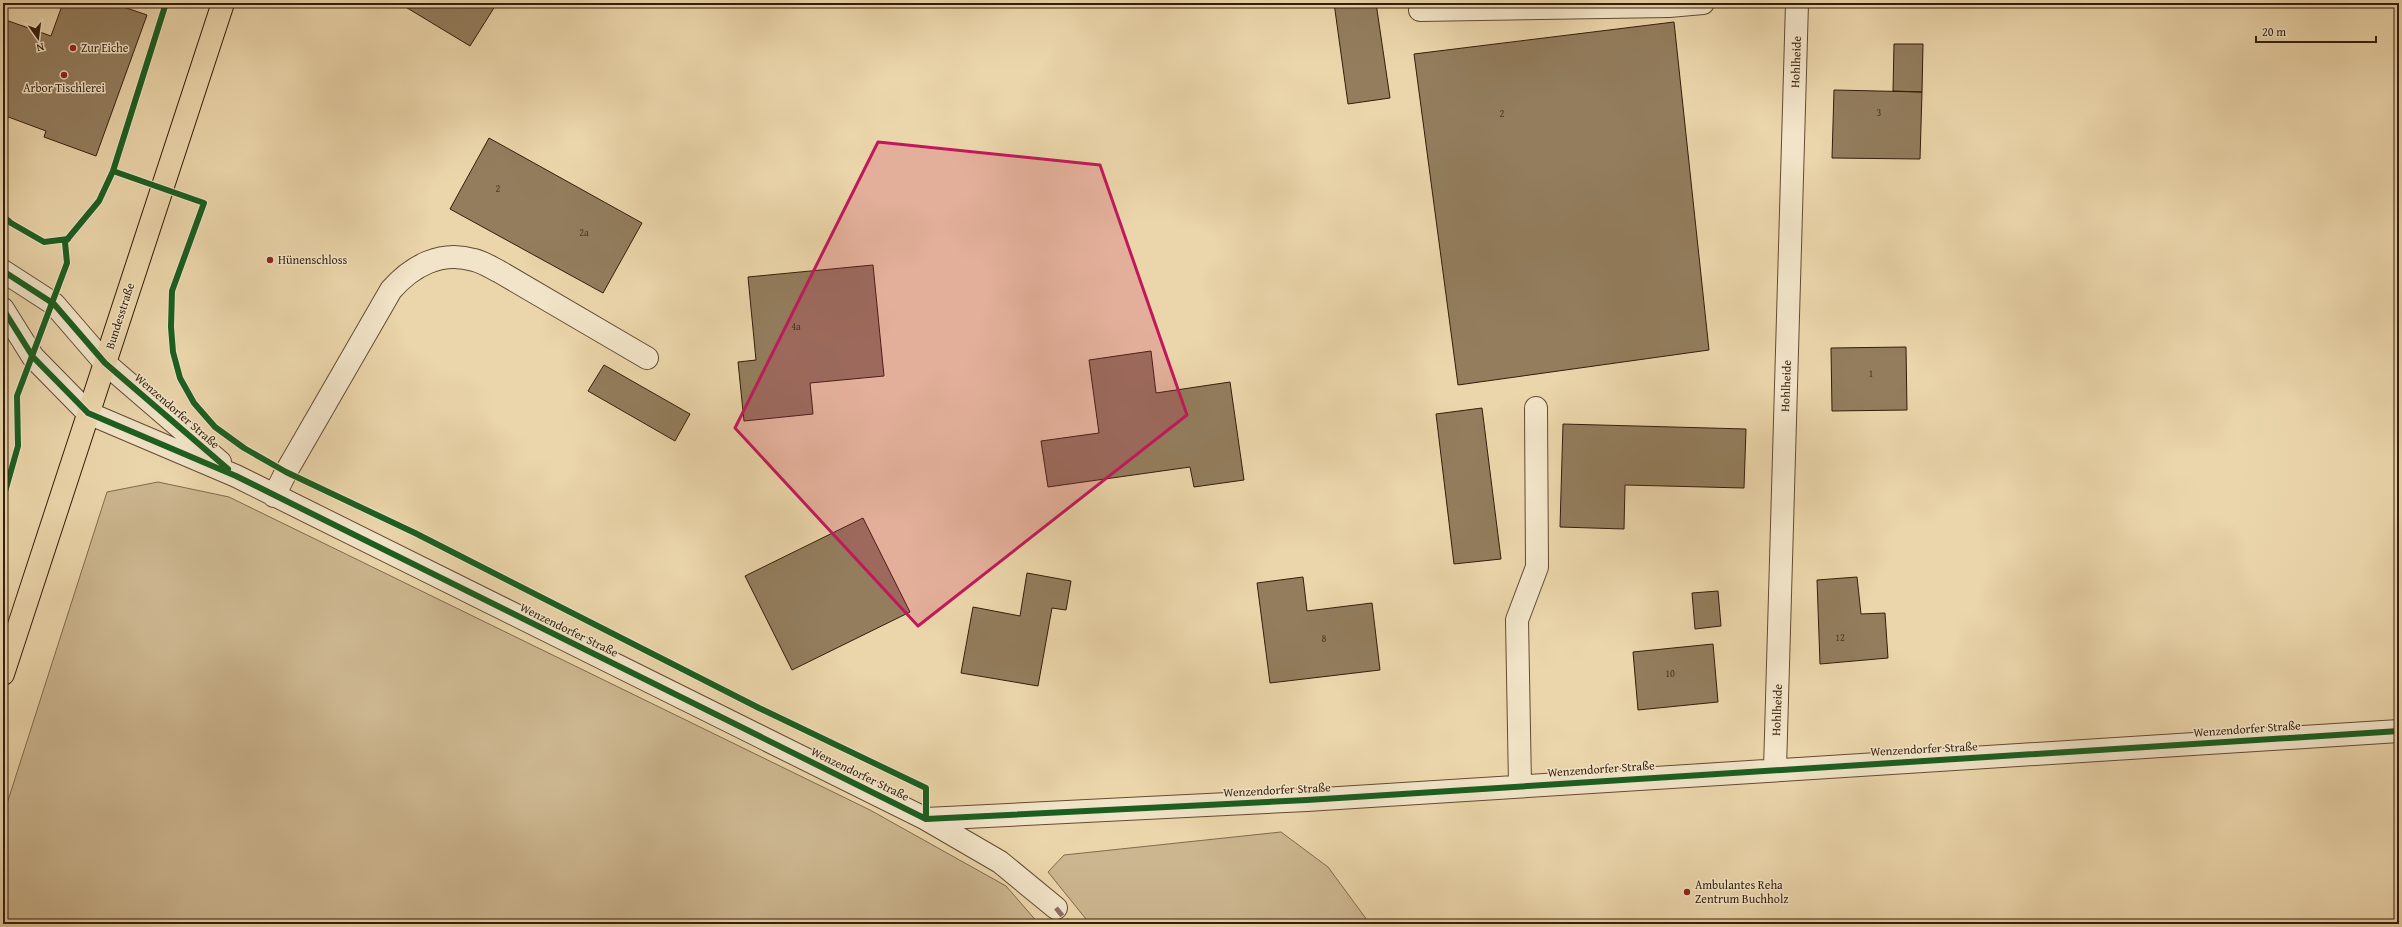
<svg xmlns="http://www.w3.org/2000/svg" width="2402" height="927" font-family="'Gentium Book Plus',serif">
<rect width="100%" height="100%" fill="#ebd5aa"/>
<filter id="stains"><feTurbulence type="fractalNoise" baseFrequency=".005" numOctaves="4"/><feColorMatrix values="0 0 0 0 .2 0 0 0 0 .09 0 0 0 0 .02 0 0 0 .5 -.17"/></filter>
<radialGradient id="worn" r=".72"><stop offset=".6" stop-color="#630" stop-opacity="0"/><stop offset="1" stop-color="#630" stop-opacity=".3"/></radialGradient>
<path fill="#ccb68f" stroke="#806a4c" d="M158 482 229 497 870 810 1006 886 1039 924H3V816L107 492Z
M1281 832 1328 867 1370 924H1090L1048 872 1064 855Z"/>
<path fill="#937d5d" stroke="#341d0a" d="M63 3H112L147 15 96 156 44 137 46 131 3 115V19L51 36Z
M399 3H497L470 46Z
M1334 3H1376L1390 98 1348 104Z
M1674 22 1709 350 1458 385 1414 54Z
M1894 44H1923L1922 92 1893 91Z
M1834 90 1922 92 1920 159 1832 158Z
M489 138 642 223 603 293 450 209Z
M873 265 884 376 810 383 813 414 744 421 738 362 756 360 748 277Z
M1906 347 1907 410 1832 411 1831 348Z
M1151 351 1156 393 1230 382 1244 480 1194 487 1190 467 1048 487 1041 441 1099 433 1089 360Z
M604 365 690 414 675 441 588 391Z
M1482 408 1501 559 1454 564 1436 414Z
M1563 424 1746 429 1744 488 1625 485 1624 529 1560 527Z
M863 518 910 612 792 670 745 576Z
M1027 573 1071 581 1066 610 1052 608 1038 686 961 673 973 607 1020 616Z
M1303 577 1307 611 1372 603 1380 670 1270 683 1257 583Z
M1857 577 1861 614 1885 613 1888 658 1820 664 1817 580Z
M1718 591 1721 626 1695 629 1692 593Z
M1713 644 1718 702 1638 710 1633 652Z"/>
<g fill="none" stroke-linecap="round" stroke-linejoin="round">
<defs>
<path id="minor" d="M1420 10 1669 6 1703 3
M3 271 54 304 105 363 220 462
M3 309 33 357 88 413 236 476 926 819 1000 862 1056 908
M274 496 286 472 391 290C412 266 441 250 474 260 483 262 492 268 500 272L647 358
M1775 769 1797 3
M1520 785 1517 620 1537 567 1536 408
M926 819 1307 800 2399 731"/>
<path id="major" d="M3 674 223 3"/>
</defs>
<use href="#minor" stroke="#624b32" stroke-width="24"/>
<use href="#major" stroke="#341d0a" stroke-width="24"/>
<use href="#minor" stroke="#f2e4c8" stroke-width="22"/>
<use href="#major" stroke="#ebd5aa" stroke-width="22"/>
<path stroke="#8d6e63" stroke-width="5" stroke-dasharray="10 5" stroke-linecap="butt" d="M1056 908 1069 924"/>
<defs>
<path id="cycleway" d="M113 171 204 203 172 291 171 327 173 352 180 378 194 403 215 427 244 448 286 472 415 533 759 708 926 788V819
M3 216 11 223 44 242 68 239
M3 271 54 304 105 363 228 469
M3 309 33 357 88 413 236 476 926 819 1307 800 2399 731
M3 499 18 446 17 396 67 263 65 242 99 201 113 171 166 3"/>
</defs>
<use href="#cycleway" stroke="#f2e4c8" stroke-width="8"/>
<use href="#cycleway" stroke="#1b5e20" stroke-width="6"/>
</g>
<path fill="#c2185b" fill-opacity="0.2" stroke="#c2185b" stroke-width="3" stroke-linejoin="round" d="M878 142 1100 165 1187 415 918 626 735 428Z"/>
<g fill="#8f2418" stroke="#f2e4c8" stroke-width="1.5">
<circle cx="73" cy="48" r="4"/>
<circle cx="64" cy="75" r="4"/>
<circle cx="270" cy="260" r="4"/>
<circle cx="1687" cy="892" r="4"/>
</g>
<g text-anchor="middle" stroke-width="3" stroke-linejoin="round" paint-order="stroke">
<g font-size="10" fill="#4c351f">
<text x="1879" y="116">3</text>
<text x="1502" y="117">2</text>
<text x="498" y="192">2</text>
<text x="584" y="236">2a</text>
<text x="796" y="330">4a</text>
<text x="1871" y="377">1</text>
<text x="1840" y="641">12</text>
<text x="1324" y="642">8</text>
<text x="1670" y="677">10</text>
</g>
<g font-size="12" fill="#341d0a" stroke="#f2e4c8" text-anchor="start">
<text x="81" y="52">Zur Eiche</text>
<text x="64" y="92" text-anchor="middle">Arbor Tischlerei</text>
<text x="278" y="264">Hünenschloss</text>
<text x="1695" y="889">Ambulantes Reha<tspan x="1695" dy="14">Zentrum Buchholz</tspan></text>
</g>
<g font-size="12" fill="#341d0a" stroke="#f2e4c8">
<text transform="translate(1796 62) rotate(-88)" y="4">Hohlheide</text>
<text transform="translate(120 316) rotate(-72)" y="4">Bundesstraße</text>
<text transform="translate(1786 386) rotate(-88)" y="4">Hohlheide</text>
<text transform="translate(177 411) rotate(41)" y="4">Wenzendorfer Straße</text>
<text transform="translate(569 630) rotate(26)" y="4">Wenzendorfer Straße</text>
<text transform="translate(1777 710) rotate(-88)" y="4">Hohlheide</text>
<text transform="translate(2247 729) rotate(-4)" y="4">Wenzendorfer Straße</text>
<text transform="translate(1924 749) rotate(-3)" y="4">Wenzendorfer Straße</text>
<text transform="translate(1601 769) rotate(-4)" y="4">Wenzendorfer Straße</text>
<text transform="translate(860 774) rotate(26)" y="4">Wenzendorfer Straße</text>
<text transform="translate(1277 790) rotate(-3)" y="4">Wenzendorfer Straße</text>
</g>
</g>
<rect width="2402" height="927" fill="none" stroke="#ebd5aa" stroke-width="16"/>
<rect x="4" y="4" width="2394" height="919" fill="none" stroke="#341d0a" stroke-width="2"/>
<rect x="8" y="8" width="2386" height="911" fill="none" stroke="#341d0a"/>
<g transform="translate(38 38) rotate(166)" stroke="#f2e4c8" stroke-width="3" paint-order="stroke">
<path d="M0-3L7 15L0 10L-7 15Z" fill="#341d0a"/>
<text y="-6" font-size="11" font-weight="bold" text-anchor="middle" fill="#341d0a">N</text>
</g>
<path d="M2256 36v6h120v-6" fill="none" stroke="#341d0a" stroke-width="2"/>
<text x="2262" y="36" font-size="12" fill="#341d0a" stroke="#f2e4c8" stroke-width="3" paint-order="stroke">20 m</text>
<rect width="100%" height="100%" filter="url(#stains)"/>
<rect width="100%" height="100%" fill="url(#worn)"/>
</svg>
